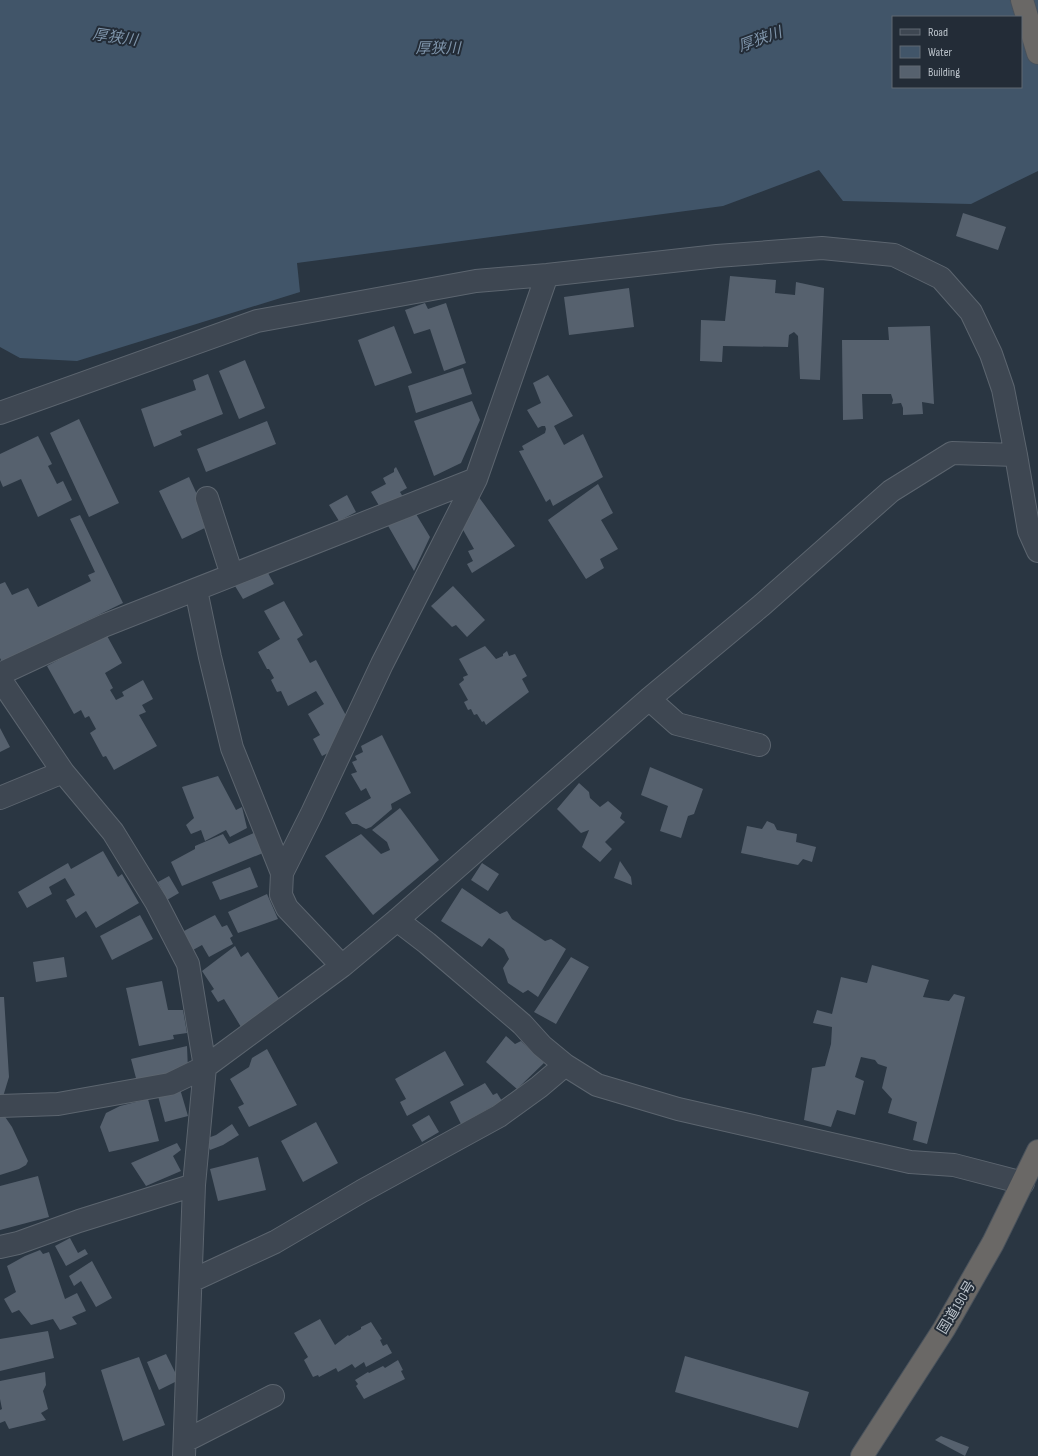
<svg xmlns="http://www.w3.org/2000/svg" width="1038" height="1456" font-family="'Sofia Sans Condensed','Noto Sans JP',sans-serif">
<rect width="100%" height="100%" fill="#2a3642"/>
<path fill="#415569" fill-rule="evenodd" d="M0 0H1038V171L971 204 843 201 819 170 723 206 297 263 300 292 77 361 20 358 0 347ZM893 17H1021V87H893Z"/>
<path fill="#56616e" d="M963 213 1006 227 998 250 956 236Z
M730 276 776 280 775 293 795 295 796 282 824 288 820 380 800 379 798 336 794 332 789 335 788 347 723 346 722 362 700 361 701 320 725 321Z
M629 288 634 327 569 335 564 297Z
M425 303 428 309 446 303 466 363 444 371 430 329 414 334 405 310Z
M394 326 412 373 375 386 358 340Z
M930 326 934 404 922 402 923 414 903 415V408L901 403 892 404 893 400 891 394H862L863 419 843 420 842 340H889L888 327Z
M245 360 265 408 239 419 219 371Z
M463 368 472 394 416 413 408 386Z
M208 374 223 414 180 431 182 435 154 447 141 409 196 390 193 380Z
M548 375 573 416 554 426 564 445 583 434 603 477 553 506 550 499 546 502 519 451 524 450 522 446 545 433 546 429 545 426H542L538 428 527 410 541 403 533 383Z
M472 401 480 420 461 463 434 476 414 421Z
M79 419 119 503 89 517 50 433Z
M267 421 276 444 206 472 197 449Z
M38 436 52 464 48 466 57 484 63 481 72 500 38 517 21 479 3 487 0 480V454Z
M396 467 407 488 400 492 403 497 381 509 371 492 386 484 383 478 394 472V469Z
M189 477 211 525 182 539 159 491Z
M598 484 613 513 601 520 618 549 600 559 604 568 586 579 548 520Z
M475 492 515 546 472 573 467 564 473 561 468 551 474 549 458 521Z
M347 495 356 512 339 521 329 505Z
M416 514 430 537 414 571 387 524Z
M80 515 123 603 2 662 0 658V584L5 582 12 595 28 588 38 607 91 581 88 575 95 572 70 519Z
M268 573 274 584 243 599 235 586Z
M453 586 485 620 467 637 456 625 452 627 431 606Z
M284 601 303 635 297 639 310 663 316 660 350 723 332 751 322 756 313 739 320 735 308 714 324 704 316 691 288 706 281 691 277 692 271 680 274 678 269 669H267L258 652 280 639 264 611Z
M106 634 122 663 105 673 113 688 110 690 116 700 124 696 122 692 143 680 153 699 142 705 146 712 139 715 157 746 114 770 106 756 103 757 90 733 96 729 89 716 85 718 81 710 74 714 47 666Z
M485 646 496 659 503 656V654L507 651 509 656 515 654 527 676 522 679 529 692 486 725 484 721 482 722 477 714 474 715 471 709 468 710 464 702 468 700 459 684 464 680 463 677 468 675 459 659Z
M0 728 10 747 0 752Z
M382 735 411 793 391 804 392 809 371 827 366 829 357 824H352L345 813 371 798 366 788 361 791 351 774 357 772 352 762 357 760 355 756 363 752 361 746Z
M650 767 703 789 694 814 688 816 681 838 660 831 668 806 641 795Z
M218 776 236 810 242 807 247 828 230 837 226 830 205 841 201 830 191 834 186 825 194 818 182 787Z
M579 783 589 792 590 798 600 807 608 801 622 813 620 818 625 822 605 842 612 849 600 862 582 847 589 830 581 833 557 809Z
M400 808 439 860 373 915 325 856 361 834 381 854 390 850 387 842 372 830Z
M767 821 774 824 777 830 797 834 796 842 816 847 812 862 803 859 798 865 741 853 747 826 762 829Z
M258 831 263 853 182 886 171 862 195 849V846L223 834 229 844Z
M103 851 118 877 122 874 139 903 96 928 86 911 76 918 66 900 75 895 65 878 49 887 52 894 27 908 18 892 68 863 71 869Z
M620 861 631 877 632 885 614 878Z
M482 863 499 874 488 891 471 880Z
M250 867 258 887 220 900 212 882Z
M169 876 179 893 167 900 158 882Z
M462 888 500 914 507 911 512 919 545 941 551 939 566 949 538 997 528 990 523 993 508 983 503 968 509 959 504 949 489 938 482 947 441 921Z
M267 894 278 919 238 933 228 912Z
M140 915 153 939 112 960 100 936Z
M215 915 222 927 227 925 233 936 230 938 233 944 209 957 202 945 193 950 182 932Z
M235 946 241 957 248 952 280 1000 241 1027 224 999 218 1002 211 991 214 989 202 971Z
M64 957 67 977 36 982 33 962Z
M571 957 589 967 556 1024 534 1012Z
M872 965 929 980 923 997 949 1001 954 994 965 997 927 1144 913 1140 917 1122 888 1113 892 1099 882 1088 887 1067 878 1064 875 1060 861 1057 855 1077 864 1081 855 1115 837 1110 831 1127 804 1120 812 1068 825 1066 831 1044 832 1027 813 1023 817 1010 832 1014 841 977 867 983Z
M162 981 168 1010H183L187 1033 173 1035 174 1039 139 1046 126 988Z
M0 997H4L9 1077 2 1100H0Z
M506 1036 515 1044 521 1041 544 1063 517 1089 486 1062Z
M187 1046 188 1070 137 1082 131 1059Z
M267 1049 297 1105 249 1127 238 1107 244 1104 230 1079 249 1067 252 1058Z
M445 1051 464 1085 407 1116 400 1102 406 1099 395 1079Z
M485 1083 493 1095 497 1093 502 1101 461 1124 450 1102Z
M180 1089 188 1116 165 1122 158 1096Z
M148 1099 159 1141 109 1152 100 1127 106 1113 120 1106Z
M1 1111 12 1127 28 1161 26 1165 19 1169 0 1175V1112Z
M429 1115 439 1132 422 1142 412 1125Z
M316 1122 338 1163 303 1182 281 1141Z
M232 1124 239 1135 223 1145 210 1150 205 1139 216 1135Z
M177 1143 181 1150 173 1156 181 1171 146 1186 131 1163Z
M258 1157 266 1190 218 1201 210 1169Z
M38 1176 49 1217 0 1230V1186Z
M70 1238 78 1253 85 1249 88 1254 66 1266 55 1246Z
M40 1250 43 1254 49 1252 65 1299 77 1293 86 1311 72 1317 77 1324 60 1330 53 1319 31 1325 19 1310 12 1313 4 1299 16 1292 7 1266 25 1256Z
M92 1261 112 1298 96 1307 81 1281 74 1286 69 1276Z
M320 1319 335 1345 348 1335 349 1336 361 1329V1327L371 1322 382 1339 380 1340 383 1346 387 1344 392 1353 366 1367 364 1362 355 1368 352 1364 338 1372 336 1368 319 1377 318 1375 313 1377 304 1360 308 1357 294 1333Z
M48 1331 54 1358 0 1371V1339Z
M166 1354 179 1380 159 1390 147 1362Z
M685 1356 809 1392 798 1428 675 1392Z
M139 1357 165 1425 123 1441 101 1370Z
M398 1360 403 1370 401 1371 405 1379 364 1399 356 1386 358 1384 355 1380 368 1372 369 1373 383 1366 385 1368Z
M45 1372 46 1385 43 1391 48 1409 41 1413 46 1420 9 1429 5 1421 0 1423V1410L2 1409 0 1399V1381Z
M941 1436 969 1447 965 1456 935 1440Z"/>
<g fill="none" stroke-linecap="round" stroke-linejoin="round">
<defs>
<path id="minor" d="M0 413 257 321 476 281 547 275 717 256 822 248 894 255 941 278 971 312 991 354 1003 389 1016 455 1029 531 1038 551
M207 498 232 575
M196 590 210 657 232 748 282 873
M0 674 103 626 476 479
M0 679 63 772
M649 699 677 724 759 745
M0 798 63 772 113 832 156 902 188 964 205 1067 194 1185 184 1456
M397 920 427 943 522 1024 542 1046 565 1065 597 1085 678 1109 910 1162 954 1165 1023 1183
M342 966 287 908 281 895 282 873 312 813 382 664 476 479 547 275
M0 1106 58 1104 170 1084 205 1067 342 966 397 920 649 699 762 605 891 491 952 453 1016 455
M0 1247 18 1243 79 1221 194 1185
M191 1281 275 1242 362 1191 499 1116 539 1087 565 1065
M185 1441 273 1396"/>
<path id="trunk" d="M1022 0 1038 53
M862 1456 944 1329 993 1243 1038 1151"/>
</defs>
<use href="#minor" stroke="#5c656f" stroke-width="24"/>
<use href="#trunk" stroke="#49525c" stroke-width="24"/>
<use href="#minor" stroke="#3e4752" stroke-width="22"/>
<use href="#trunk" stroke="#6a6866" stroke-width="22"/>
</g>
<g text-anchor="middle" stroke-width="4" stroke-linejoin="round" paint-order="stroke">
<g font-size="14" fill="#bbc3cb" stroke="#232c37">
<text transform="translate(956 1307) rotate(-59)" y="5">国道190号</text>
</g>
<g font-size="15" font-style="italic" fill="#7f95ab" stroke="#232c37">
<text transform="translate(115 37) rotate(8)" y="5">厚狭川</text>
<text transform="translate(760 39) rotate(-20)" y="5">厚狭川</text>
<text x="438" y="53">厚狭川</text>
</g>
</g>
<rect x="892" y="16" width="130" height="72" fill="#232c37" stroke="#606872"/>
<rect x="900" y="29" width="20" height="6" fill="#3e4752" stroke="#606872"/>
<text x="928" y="36" font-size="12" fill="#bbc3cb">Road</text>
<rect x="900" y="46" width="20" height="12" fill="#415569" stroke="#606872"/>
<text x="928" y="56" font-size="12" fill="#bbc3cb">Water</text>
<rect x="900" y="66" width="20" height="12" fill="#56616e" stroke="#606872"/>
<text x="928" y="76" font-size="12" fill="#bbc3cb">Building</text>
</svg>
